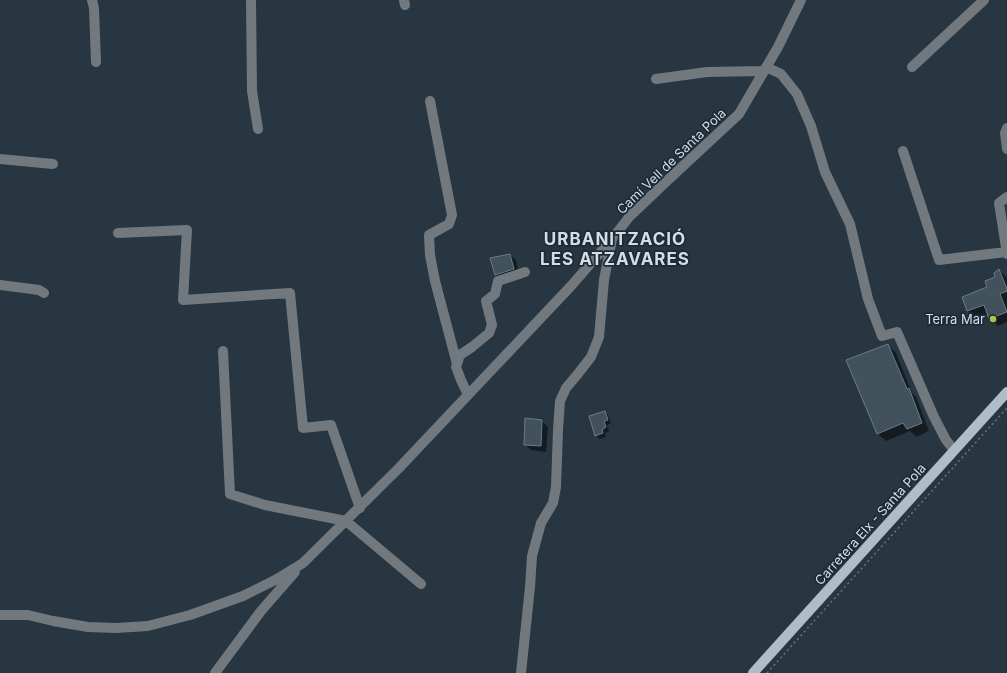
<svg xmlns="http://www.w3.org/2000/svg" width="1007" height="673" font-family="Inter,sans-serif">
<rect width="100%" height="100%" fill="#273640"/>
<path fill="#0007" d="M510 255 516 260 519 275 502 280 496 275 491 259Z
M999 270 1007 278V322L998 326 990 318 988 314 976 319 968 311 963 297 988 288 997 278Z
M888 345 896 353 912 393 916 397 929 431 916 437 910 431 886 441 878 434 848 361Z
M605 412 608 415 611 423 607 425 609 431 605 434 606 437 600 439 596 436 590 416Z
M542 421 548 427 546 452 531 450 525 445Z"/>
<path fill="#42525d" stroke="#6b7c88" d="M510 254 514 269 495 275 490 258Z
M999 269 1007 289V291L1000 294 1007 312 989 319 984 305 967 311 962 297 987 287 985 281 995 277 994 273Z
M888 344 907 389 909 388 922 423 907 429 903 423 877 434 846 360Z
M605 411 608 420 604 421 606 427 602 430 603 433 595 436 589 416Z
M525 418 542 420 541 446 524 445Z"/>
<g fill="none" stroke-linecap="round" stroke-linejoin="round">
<path stroke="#68757e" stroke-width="1.5" stroke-dasharray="2 3" stroke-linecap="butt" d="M767 673 1007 408"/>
<path stroke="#71797e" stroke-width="10" d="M92 0 94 8 96 62
M251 0 252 91 258 129
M404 0 405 5
M766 67 781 74 797 94 811 126 825 172 850 224 868 299 882 336 897 332 934 417 946 440 954 450
M912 67 984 0
M656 79 707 72 764 71
M430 101 452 215 449 224 429 235 430 255 435 281 457 364
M1007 128 1005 133 1007 149
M903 151 939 260 1006 252
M0 159 53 164
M1007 197 999 203 1007 254
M118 233 187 230 183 300 290 293 303 428 331 425 360 508
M0 285 39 290 44 293
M223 351 230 494 265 505 346 521 421 584
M468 395 461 380 456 367 460 355 472 347 489 333 492 325 486 301 495 294 498 281 525 272
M0 615H28L53 621 88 627 116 628 148 626 190 615 243 596 277 579 303 563 399 468 571 286 612 239 630 216 669 179 739 114 778 47 801 0
M215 673 261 611 295 572
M521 673 530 587 532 556 541 523 553 503 556 487 558 430 560 401 566 388 577 375 591 357 599 337 604 280 612 239"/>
<path stroke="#aebdc8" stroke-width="10" d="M753 673 1007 392"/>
</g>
<circle fill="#b3c24b" stroke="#1d2b36" stroke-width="1.5" cx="993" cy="319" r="4"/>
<g text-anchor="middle" stroke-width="3.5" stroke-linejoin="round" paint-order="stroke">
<g font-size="13" fill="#d5dee5" stroke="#1d2b36">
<text transform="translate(671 161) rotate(-44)" y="5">Camí Vell de Santa Pola</text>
<text transform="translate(870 524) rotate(-48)" y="5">Carretera Elx - Santa Pola</text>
</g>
<g font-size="13" fill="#d5dee5" stroke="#1d2b36" text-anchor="end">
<text x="985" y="324">Terra Mar</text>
</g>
<g font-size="17" font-weight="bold" letter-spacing="1" fill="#d5dee5" stroke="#1d2b36">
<text x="615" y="245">URBANITZACIÓ<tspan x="615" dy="20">LES ATZAVARES</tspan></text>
</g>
</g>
</svg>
